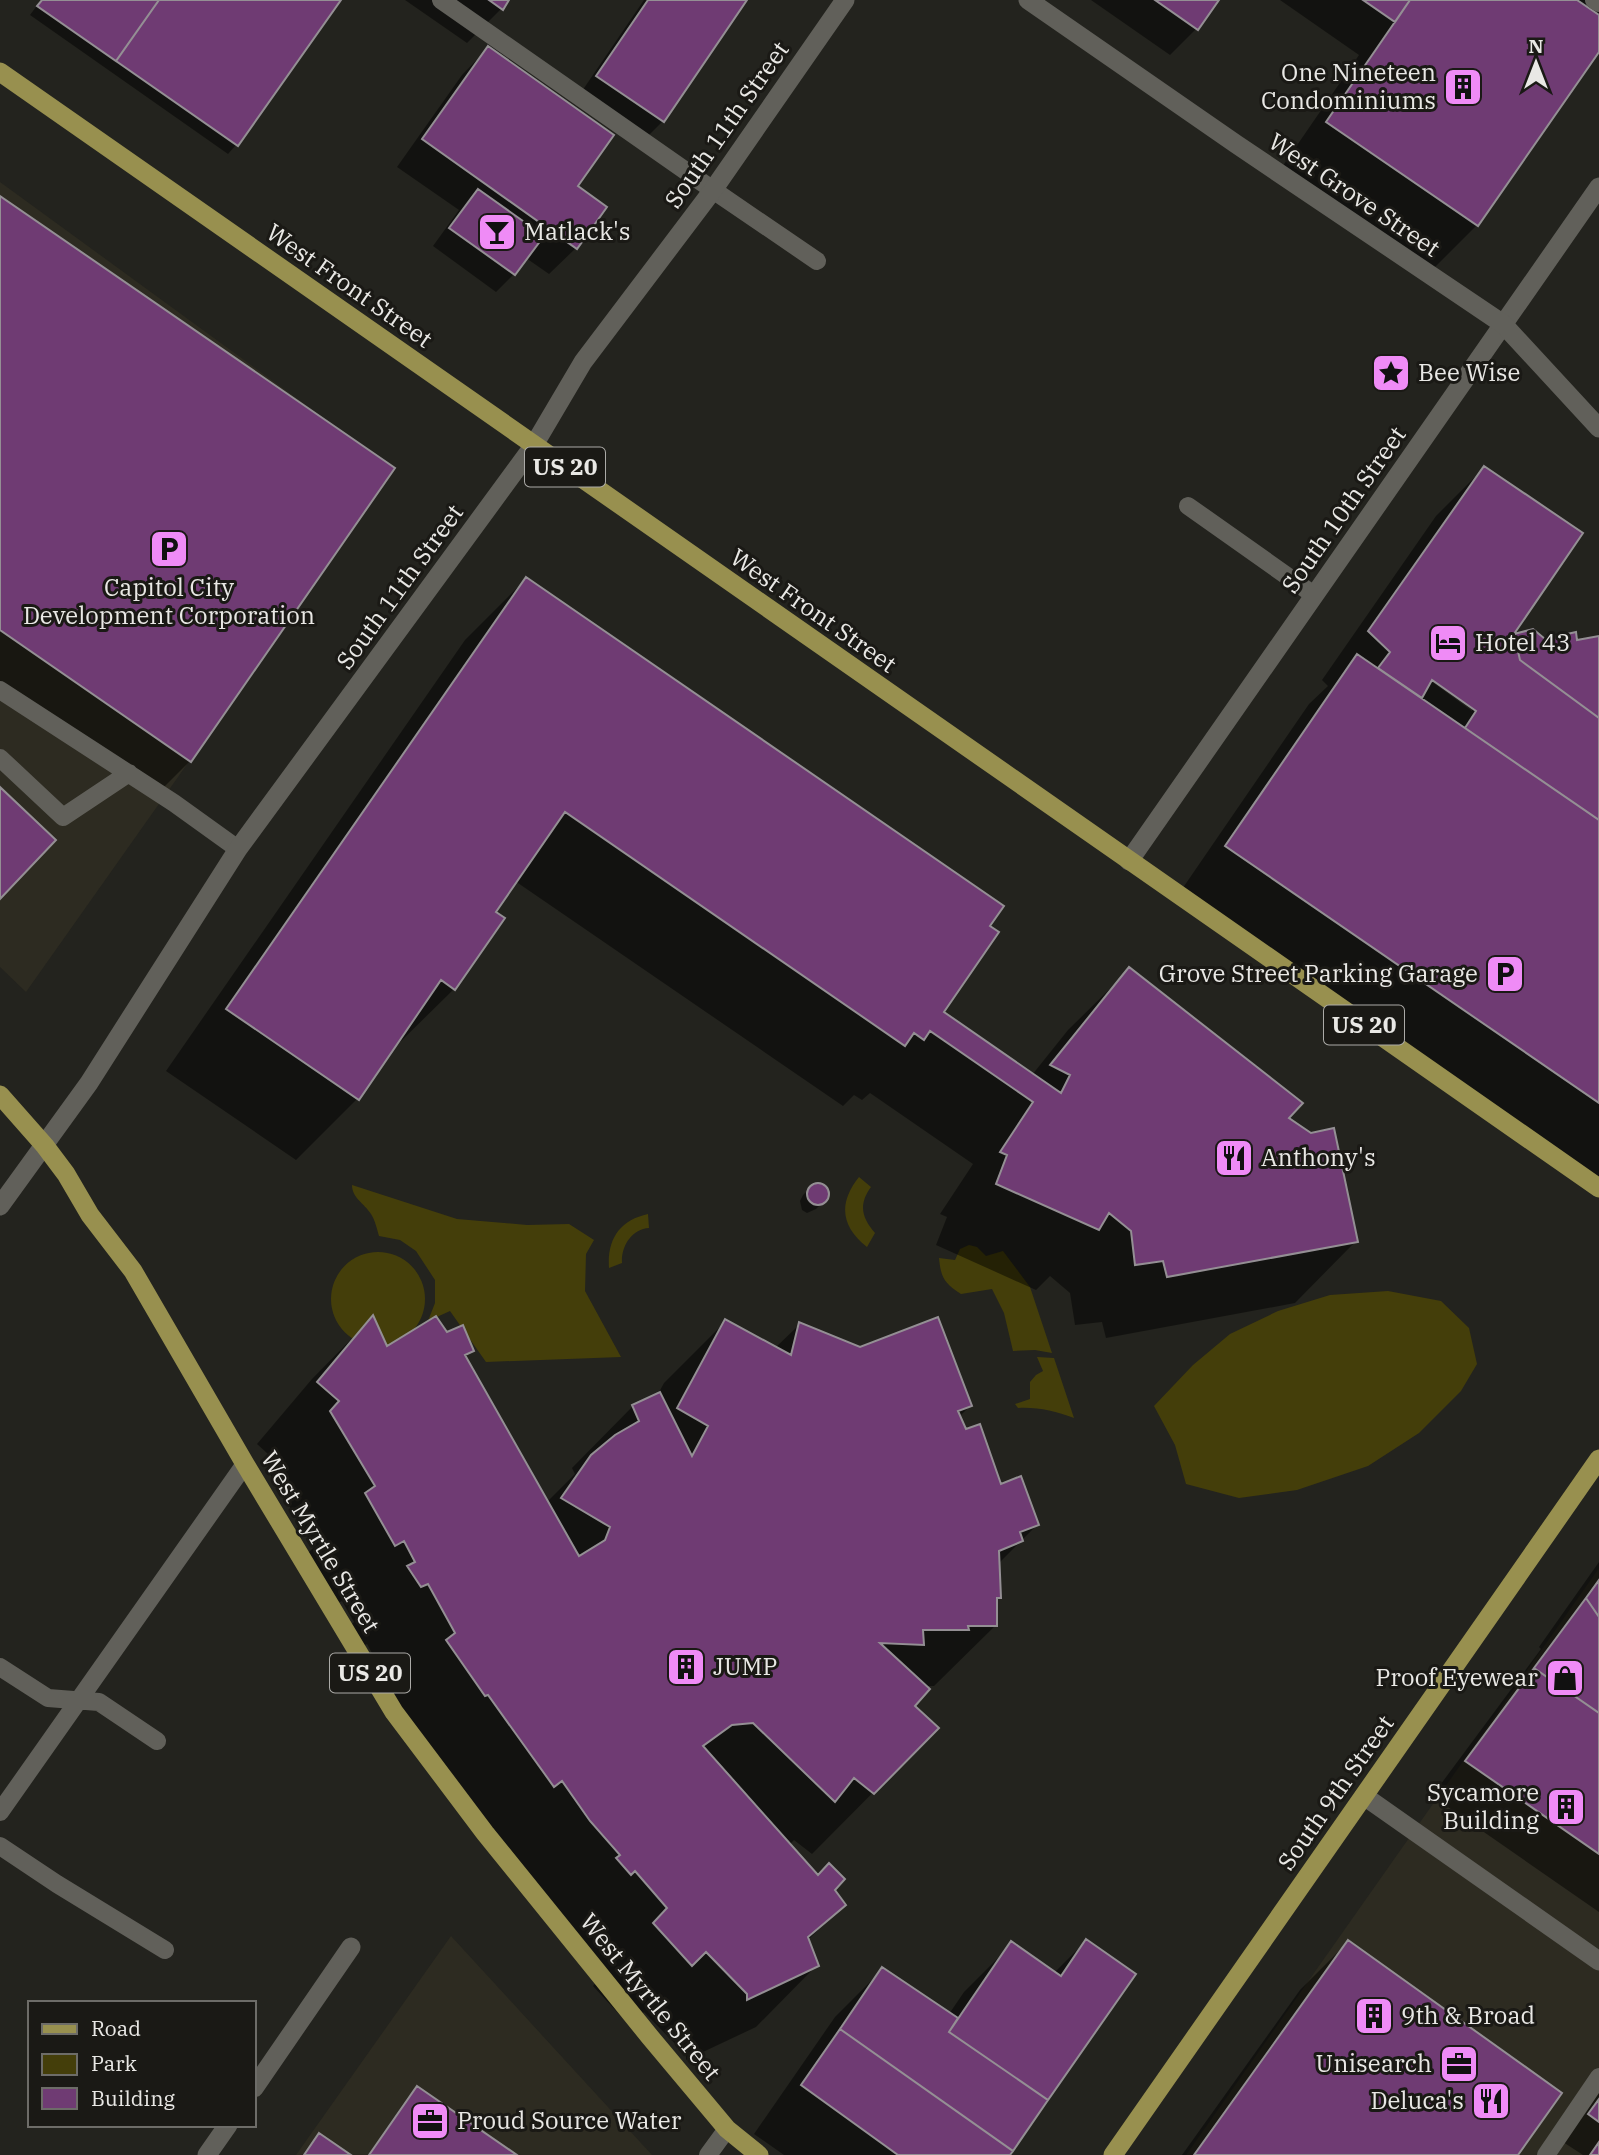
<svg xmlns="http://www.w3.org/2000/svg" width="1599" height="2155" font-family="'IBM Plex Serif',serif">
<rect width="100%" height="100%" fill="#23231e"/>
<path fill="#2d2b21" d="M0 182 395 470 26 992 0 967Z
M1599 1568V2155H1186L1530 1666Z
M451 1936 652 2155H296Z"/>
<path fill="#443e0a" d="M859 1177 871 1187C858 1205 862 1218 875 1233L867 1247C841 1227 838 1203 859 1177Z
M352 1185 457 1219 527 1225 569 1224 594 1240 586 1254 585 1291 621 1357 486 1362 450 1311 428 1321 435 1303V1280L416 1251 400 1240 379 1236C377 1229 375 1220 371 1214 364 1203 352 1198 352 1185Z
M648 1214 649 1228C632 1229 621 1246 622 1263L609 1268C607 1239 620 1220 648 1214Z
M969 1245 977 1247 986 1256 1003 1251 1030 1287 1052 1353 1035 1350 1013 1351 1004 1313 992 1289 961 1294C944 1283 941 1278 939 1258L955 1260 960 1249Z
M331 1299a47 47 0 1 1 94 0a47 47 0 1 1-94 0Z
M1388 1291 1441 1301 1469 1328 1477 1364 1461 1391 1419 1433 1368 1466 1297 1490 1239 1498 1186 1484 1175 1445 1154 1406 1193 1365 1230 1334 1278 1311 1330 1295Z
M1037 1357 1054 1358 1074 1418C1055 1411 1038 1407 1018 1408L1015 1404 1030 1399V1382L1036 1375 1043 1371Z"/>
<path fill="#0007" fill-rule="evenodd" d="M41 0H339L236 145 228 154 30 15Z
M405 0H507L501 9 467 43Z
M644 0H745L663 121 645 139 580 94Z
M1091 0H1217L1196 29 1170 55Z
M1280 0H1599V49L1477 225 1429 273 1280 170 1359 55Z
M488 48 575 186 576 248 549 274 526 258 514 274 496 292 433 246 459 210 397 167 462 75Z
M0 198 190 761 155 796 0 689Z
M1484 468 1510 637 1575 642 1599 637V1176L1595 1181 1178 895 1309 704 1328 686 1322 680 1436 516ZM1426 674 1472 707V711L1424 676Z
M526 579 987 927 941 1012 1032 1075 1068 1030 1130 969 1286 1118 1356 1241 1295 1303 1106 1338 1102 1322 1075 1325 1070 1293 1050 1276 1036 1290 936 1245 947 1217 940 1214 973 1164 870 1093 862 1100 854 1095 843 1106 515 881 494 913 454 989 392 1050 357 1099 296 1160 166 1071 465 640Z
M822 1185 826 1189 827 1195 825 1200 816 1209 807 1213 802 1210 800 1201 803 1195 812 1186Z
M372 1318 386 1348 447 1334 472 1350 464 1358 546 1503 575 1474 572 1468 633 1406 658 1394 664 1383 726 1321 775 1348 800 1324 970 1406 959 1417 965 1432 1000 1486 1037 1525 998 1564 999 1597 996 1601V1625L934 1686H925L912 1706 937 1728 812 1854 794 1840 789 1845 832 1890 844 1904 808 1940 817 1965 756 2027 686 2060V2055L644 2012 630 2026 593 1986 607 1970 423 1756 394 1694 367 1644 359 1648 347 1629 354 1622 342 1601 333 1606 305 1556 314 1547 270 1474 279 1464 257 1444 312 1379Z
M1599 1562V1912L1432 1796 1541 1649 1539 1647Z
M1086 1941 1008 2155H784L754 2134 835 2017 883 1969 949 2014 964 1992 1012 1944 1054 1973Z
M1348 1942 1515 2155H1182L1300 1990Z
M417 2089 514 2155H368L408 2097Z
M1599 2091V2155H1583L1563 2142Z"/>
<path fill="#6f3b73" stroke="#948f94" stroke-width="2" d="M42 0H159L116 61 37 6Z
M159 0H341L238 146 116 61Z
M489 0H509L503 10Z
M648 0H747L664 122 596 76Z
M1155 0H1219L1198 30Z
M1363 0H1410L1395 22Z
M1410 0H1577L1599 15V52L1478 226 1326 122Z
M488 46 614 135 578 186 607 207 577 249 422 139Z
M478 189 544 236 515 275 449 228Z
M0 196 395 468 191 762 0 630Z
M1484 466 1583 533 1514 634 1520 660 1599 718V820L1465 728 1476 711 1432 680 1422 698 1378 668 1390 652 1368 631Z
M526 577 1004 906 990 926 999 932 944 1012 1061 1093 1070 1075 1050 1065 1129 967 1303 1103 1289 1118 1311 1133 1334 1128 1358 1242 1167 1277 1163 1261 1135 1265 1131 1231 1109 1213 1099 1230 996 1184 1007 1155 1000 1152 1033 1102 930 1031 924 1040 914 1033 905 1046 565 812 496 912 505 918 455 990 441 980 359 1100 226 1009Z
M1533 629 1545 639 1576 632 1577 640 1599 636V718L1520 660 1514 634Z
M1357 654 1599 820V1103L1225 846Z
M0 787 56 840 0 899Z
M807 1194a11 11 0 1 1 22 0a11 11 0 1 1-22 0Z
M373 1315 387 1346 436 1316 447 1332 463 1325 474 1351 465 1355 579 1556 605 1540 610 1527 561 1498 591 1455 615 1435 639 1421 632 1405 660 1392 692 1456 708 1426 677 1408 725 1319 791 1355 799 1322 860 1347 938 1317 972 1406 958 1411 966 1429 980 1424 1001 1484 1021 1476 1039 1525 1020 1532 1023 1541 999 1551 1001 1598H997V1626H968L969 1630H923L924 1645 880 1643 930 1689 915 1706 939 1728 874 1794 854 1778 835 1802 753 1723 732 1725 703 1746 818 1875 829 1863 845 1879 835 1890 846 1905 808 1937 819 1966 747 2000V1994L706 1952 692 1966 653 1923 667 1908 635 1871 631 1875 616 1858 620 1855 590 1821 562 1781 554 1787 488 1695 485 1696 446 1640 455 1633 428 1584 421 1587 407 1566 415 1562 404 1541 395 1546 365 1493 375 1486 330 1411 339 1401 317 1382Z
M1599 1580V1617L1586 1598Z
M1586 1598 1599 1617V1713L1534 1668Z
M1534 1668 1599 1713V1854L1465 1761Z
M1086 1939 1136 1974 1048 2100 949 2032 1011 1941 1061 1976Z
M1348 1940 1562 2093 1518 2155H1194Z
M882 1967 958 2018 949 2032 1048 2100 1013 2151 840 2029Z
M840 2029 1013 2151 1010 2155H898L801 2085Z
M417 2086 517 2155H369Z
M1599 2099V2122L1588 2114Z
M319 2133 351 2155H304Z
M1599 2142V2155H1590Z"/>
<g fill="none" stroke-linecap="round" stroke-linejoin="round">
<path stroke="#61605a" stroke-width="18" d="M441 0 713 190 817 261
M1594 0 1599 3
M1188 506 1314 595
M0 690 174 803 238 849
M0 758 63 817 129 773
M0 1667 48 1698 99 1702 157 1741
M0 1812 245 1464
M0 1846 57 1884 165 1950
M708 2155 727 2129
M1546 2155 1599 2077"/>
<path stroke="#61605a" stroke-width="19" d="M1129 861 1599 187
M1364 1796 1599 1961
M254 2088 351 1947
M207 2155 228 2125"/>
<path stroke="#61605a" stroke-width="19" d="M1028 0 1236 144 1503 324 1599 428
M0 1206 89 1083 238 849 534 445 583 362 713 190 845 0"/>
<path stroke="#98904f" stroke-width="19" d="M0 72 1599 1188
M0 1095 45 1146 66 1174 90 1215 133 1271 245 1464 394 1712 485 1833 650 2037 727 2129 759 2155
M1113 2155 1599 1459"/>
</g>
<defs>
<symbol id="building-square" viewBox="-11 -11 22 22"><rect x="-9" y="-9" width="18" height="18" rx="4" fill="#ef8bf6" stroke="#1a1915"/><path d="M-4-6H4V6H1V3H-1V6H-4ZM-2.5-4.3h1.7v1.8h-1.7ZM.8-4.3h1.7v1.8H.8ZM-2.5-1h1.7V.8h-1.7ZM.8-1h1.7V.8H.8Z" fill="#111"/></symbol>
<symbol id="bar-square" viewBox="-11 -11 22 22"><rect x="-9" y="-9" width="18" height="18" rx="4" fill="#ef8bf6" stroke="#1a1915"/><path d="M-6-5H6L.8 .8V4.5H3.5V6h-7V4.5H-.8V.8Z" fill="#111"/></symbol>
<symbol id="sight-square" viewBox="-11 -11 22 22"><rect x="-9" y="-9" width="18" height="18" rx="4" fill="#ef8bf6" stroke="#1a1915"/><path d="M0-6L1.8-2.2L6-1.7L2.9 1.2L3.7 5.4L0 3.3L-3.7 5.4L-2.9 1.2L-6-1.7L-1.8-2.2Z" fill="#111"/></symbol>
<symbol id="parking-square" viewBox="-11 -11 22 22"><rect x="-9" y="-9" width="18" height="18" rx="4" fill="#ef8bf6" stroke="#1a1915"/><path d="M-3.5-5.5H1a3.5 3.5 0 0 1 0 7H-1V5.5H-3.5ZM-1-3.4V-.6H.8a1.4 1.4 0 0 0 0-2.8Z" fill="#111"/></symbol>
<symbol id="hotel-square" viewBox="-11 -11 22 22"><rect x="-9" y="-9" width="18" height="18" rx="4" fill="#ef8bf6" stroke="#1a1915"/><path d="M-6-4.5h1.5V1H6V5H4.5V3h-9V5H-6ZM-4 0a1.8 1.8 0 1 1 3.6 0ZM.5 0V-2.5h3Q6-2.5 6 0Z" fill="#111"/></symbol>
<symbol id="restaurant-square" viewBox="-11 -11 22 22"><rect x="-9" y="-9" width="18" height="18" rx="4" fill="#ef8bf6" stroke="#1a1915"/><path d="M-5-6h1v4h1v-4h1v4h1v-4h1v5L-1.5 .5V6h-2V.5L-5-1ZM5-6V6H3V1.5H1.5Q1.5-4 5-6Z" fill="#111"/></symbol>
<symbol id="shop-square" viewBox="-11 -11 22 22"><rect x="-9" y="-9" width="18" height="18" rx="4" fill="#ef8bf6" stroke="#1a1915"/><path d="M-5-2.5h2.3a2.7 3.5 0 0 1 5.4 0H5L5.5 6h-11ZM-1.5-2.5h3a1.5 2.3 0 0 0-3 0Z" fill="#111"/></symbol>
<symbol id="office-square" viewBox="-11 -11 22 22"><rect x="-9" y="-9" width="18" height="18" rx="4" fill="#ef8bf6" stroke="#1a1915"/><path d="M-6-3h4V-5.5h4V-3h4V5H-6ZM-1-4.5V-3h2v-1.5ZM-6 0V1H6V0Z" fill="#111"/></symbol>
</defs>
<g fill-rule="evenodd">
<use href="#building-square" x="1441" y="65" width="44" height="44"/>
<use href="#bar-square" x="475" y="210" width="44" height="44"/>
<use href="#sight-square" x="1369" y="351" width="44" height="44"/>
<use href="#parking-square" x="147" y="527" width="44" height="44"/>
<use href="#hotel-square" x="1426" y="621" width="44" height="44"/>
<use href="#parking-square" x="1483" y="952" width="44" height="44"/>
<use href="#restaurant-square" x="1212" y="1136" width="44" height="44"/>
<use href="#building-square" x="664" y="1645" width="44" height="44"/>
<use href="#shop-square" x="1543" y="1656" width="44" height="44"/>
<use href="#building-square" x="1544" y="1785" width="44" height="44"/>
<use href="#building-square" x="1352" y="1994" width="44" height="44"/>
<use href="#office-square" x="1437" y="2042" width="44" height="44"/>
<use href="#restaurant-square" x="1469" y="2079" width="44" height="44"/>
<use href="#office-square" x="408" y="2099" width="44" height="44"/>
</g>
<g text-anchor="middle" stroke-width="6" stroke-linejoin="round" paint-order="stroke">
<g fill="#1a1915" stroke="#abaaa7" stroke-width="2">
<rect x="525" y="447.5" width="80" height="39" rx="5"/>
<rect x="1324" y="1005.5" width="80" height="39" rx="5"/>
<rect x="330" y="1653.5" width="80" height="39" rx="5"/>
</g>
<g font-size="23" font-weight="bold" fill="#e9e8e5">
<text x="565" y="475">US 20</text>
<text x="1364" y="1033">US 20</text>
<text x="370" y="1681">US 20</text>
</g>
<g font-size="24" fill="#e9e8e5" stroke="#1a1915" text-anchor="start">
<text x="1436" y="81" text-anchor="end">One Nineteen<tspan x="1436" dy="28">Condominiums</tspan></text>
<text x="524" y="240">Matlack's</text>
<text x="1418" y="381">Bee Wise</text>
<text x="169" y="596" text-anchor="middle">Capitol City<tspan x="169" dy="28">Development Corporation</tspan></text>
<text x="1475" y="651">Hotel 43</text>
<text x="1478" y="982" text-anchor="end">Grove Street Parking Garage</text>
<text x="1261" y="1166">Anthony's</text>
<text x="713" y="1675">JUMP</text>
<text x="1538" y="1686" text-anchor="end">Proof Eyewear</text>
<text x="1539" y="1801" text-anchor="end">Sycamore<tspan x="1539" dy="28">Building</tspan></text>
<text x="1401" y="2024">9th &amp; Broad</text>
<text x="1432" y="2072" text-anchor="end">Unisearch</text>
<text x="1464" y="2109" text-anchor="end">Deluca's</text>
<text x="457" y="2129">Proud Source Water</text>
</g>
<g font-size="24" fill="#e9e8e5" stroke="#1a1915">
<text transform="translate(727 125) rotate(-55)" y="8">South 11th Street</text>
<text transform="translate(1354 195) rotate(34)" y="8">West Grove Street</text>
<text transform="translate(349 286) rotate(35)" y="8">West Front Street</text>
<text transform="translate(1344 510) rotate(-55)" y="8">South 10th Street</text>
<text transform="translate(400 587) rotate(-54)" y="8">South 11th Street</text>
<text transform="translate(813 611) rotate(35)" y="8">West Front Street</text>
<text transform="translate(320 1542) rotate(59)" y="8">West Myrtle Street</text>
<text transform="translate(1336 1793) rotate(-55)" y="8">South 9th Street</text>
<text transform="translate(650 1997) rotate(51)" y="8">West Myrtle Street</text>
</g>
</g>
<rect x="28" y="2001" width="228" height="126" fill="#1a1915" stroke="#6d6c68" stroke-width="2"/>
<rect x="42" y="2024" width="35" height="10" fill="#98904f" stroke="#6d6c68" stroke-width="2"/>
<text x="91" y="2036" font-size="21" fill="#e9e8e5">Road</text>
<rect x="42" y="2054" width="35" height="21" fill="#443e0a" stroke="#6d6c68" stroke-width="2"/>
<text x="91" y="2071" font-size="21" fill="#e9e8e5">Park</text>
<rect x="42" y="2088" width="35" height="21" fill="#6f3b73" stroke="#6d6c68" stroke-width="2"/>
<text x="91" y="2106" font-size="21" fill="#e9e8e5">Building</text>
<g transform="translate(1536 63)" stroke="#1a1915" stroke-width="5" paint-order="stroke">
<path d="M0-5L12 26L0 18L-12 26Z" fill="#e9e8e5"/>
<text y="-10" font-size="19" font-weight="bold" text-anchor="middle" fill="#e9e8e5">N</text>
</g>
</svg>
